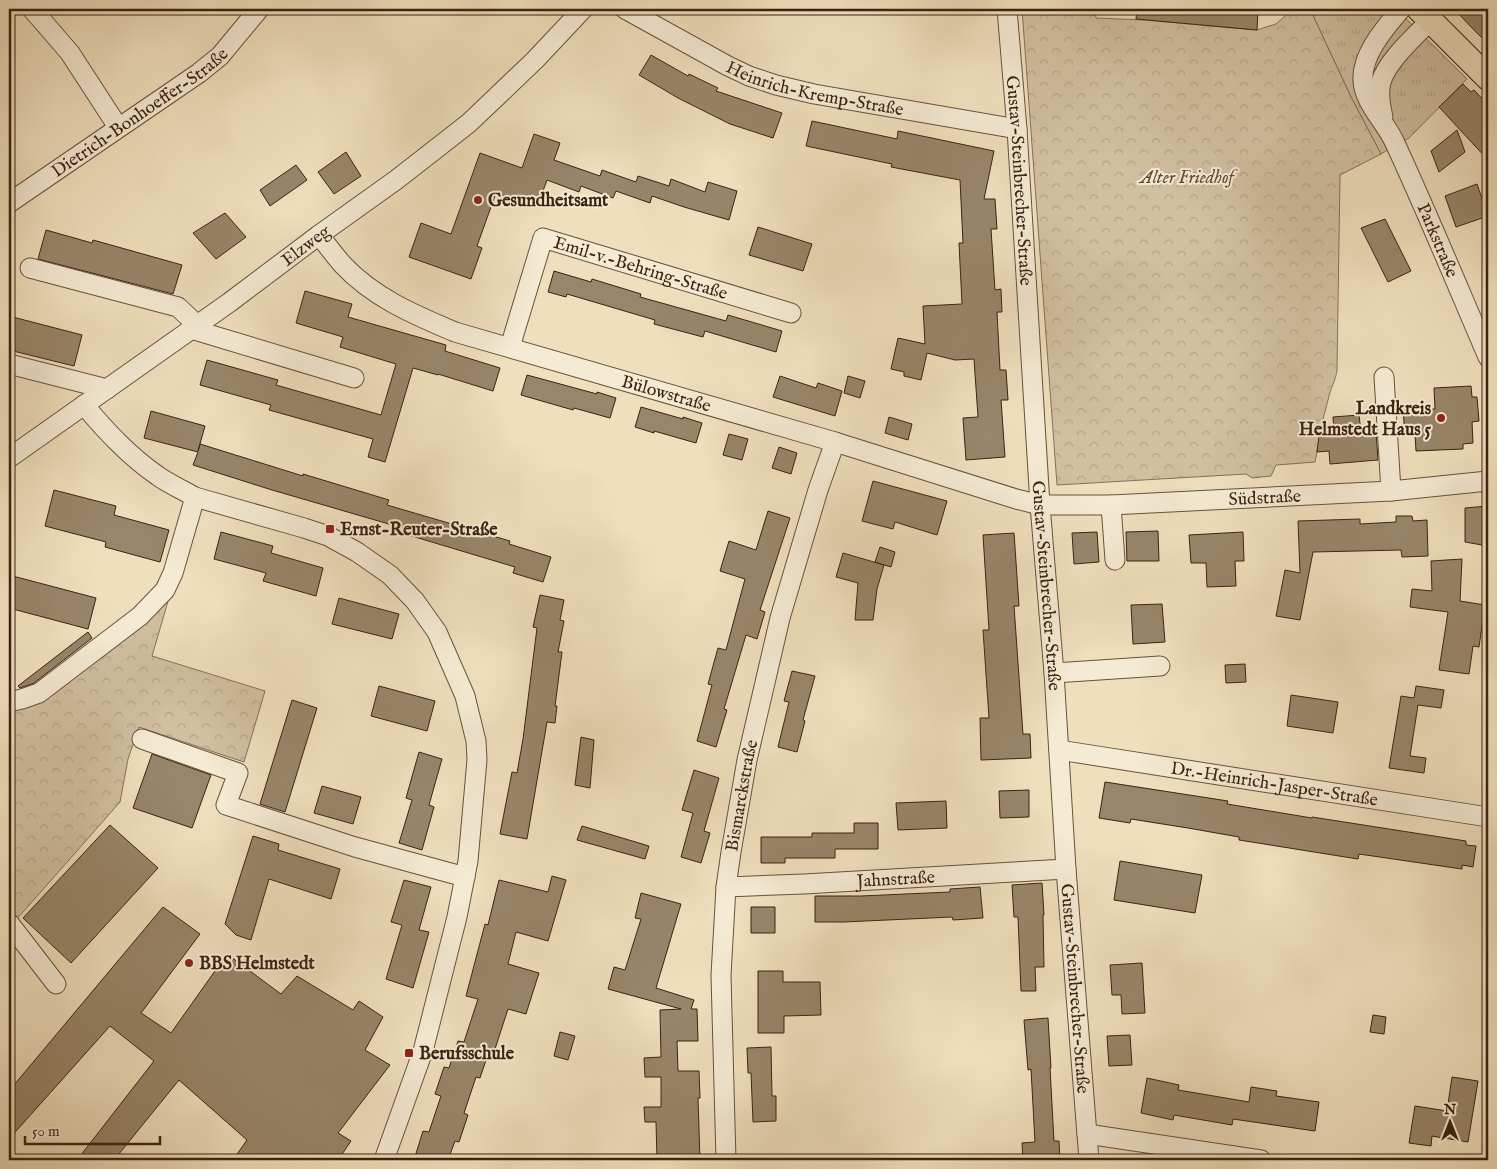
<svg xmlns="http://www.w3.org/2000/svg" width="1497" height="1169" font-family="'IM FELL English',serif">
<defs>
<pattern id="grass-tufts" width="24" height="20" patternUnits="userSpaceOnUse" patternTransform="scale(1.25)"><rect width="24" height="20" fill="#d0bfa0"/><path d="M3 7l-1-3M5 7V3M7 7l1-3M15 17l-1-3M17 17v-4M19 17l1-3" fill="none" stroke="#b3a489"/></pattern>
<pattern id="park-crowns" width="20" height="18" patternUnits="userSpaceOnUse" patternTransform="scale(1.25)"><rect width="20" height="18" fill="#d0bfa0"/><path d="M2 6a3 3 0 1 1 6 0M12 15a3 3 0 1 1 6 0" fill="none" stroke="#b3a489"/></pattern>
</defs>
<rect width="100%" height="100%" fill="#efdfbd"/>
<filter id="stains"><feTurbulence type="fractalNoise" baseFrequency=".004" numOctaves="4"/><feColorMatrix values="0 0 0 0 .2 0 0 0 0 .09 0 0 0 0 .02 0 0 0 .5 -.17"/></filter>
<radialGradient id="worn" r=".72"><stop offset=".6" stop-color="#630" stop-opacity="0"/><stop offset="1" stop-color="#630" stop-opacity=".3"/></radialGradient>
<path fill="url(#grass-tufts)" stroke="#857158" d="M1310 9H1396L1467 79 1409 138 1381 154 1351 97Z"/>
<path fill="url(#park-crowns)" stroke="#857158" d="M1022 9H1093L1095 11 1096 18 1145 20 1257 30 1276 24 1293 9H1310L1351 97 1381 154 1340 175 1337 370C1336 380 1330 389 1328 400 1322 420 1319 441 1315 462L1276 465 1271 476 1252 478 1246 474 1057 485Z
M169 598 152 656 265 691 244 762 139 727 128 759 120 802 16 920 9 909V705Z"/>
<path fill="#98856a" stroke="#3a2310" d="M1137 9H1258L1257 30 1136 19Z
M1454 9H1488V44L1474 30Z
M651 55 688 76 689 74 718 88 716 91 782 113 773 138 730 124 678 98 639 75Z
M1463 84 1471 92 1474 90 1488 105V160L1439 107Z
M812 121 897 139 898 131 994 151 984 199H995L997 229H991L995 290 1001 289 1002 312H997L1000 370H1006L1008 400H1001L1005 457 966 460 963 418 978 417 974 359 955 360 927 353 921 380 904 376V372L891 369 898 338 925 344 923 306 962 304 959 243H963L960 180 891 167 892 164 806 146Z
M1457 130 1465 152 1439 172 1431 151Z
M534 134 560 143 554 160 600 176 602 170 636 182 638 176 669 186 671 179 705 192 708 182 737 191 729 220 684 207 652 196 650 203 616 191 613 198 581 186 579 192 547 180 537 207 496 193 477 246 482 248 471 279 409 257 421 223 451 234 480 153 522 168Z
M346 152 361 176 334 194 318 172Z
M296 165 307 180 270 206 260 190Z
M1477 184 1488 216 1456 227 1445 196Z
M225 213 246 237 216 259 193 233Z
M1385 219 1411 271 1388 282 1361 228Z
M758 227 812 244 803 271 749 255Z
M46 230 92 243 93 240 182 265 173 294 38 259Z
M554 271 591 282 592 279 641 294 640 297 726 321 728 315 782 331 776 352 705 331 703 337 654 324 655 320 567 294 566 297 548 292Z
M305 291 352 304 348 317 446 345 445 351 500 368 493 391 438 374V375L413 368 385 462 368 457 373 439 269 410 271 405 200 385 207 360 278 380 276 385 381 415 396 364 340 347 343 337 296 323Z
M9 316 82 335 74 366 9 350Z
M527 375 597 394V392L616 398 610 418 574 408 573 410 521 395Z
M780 376 816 388 818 383 842 391 835 416 773 397Z
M848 376 865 381 860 398 844 393Z
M1471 386 1472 397H1477L1479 421 1472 422 1473 443 1463 444V449L1416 451 1415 434 1405 435 1403 410 1435 409 1434 388Z
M641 407 683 419V417L702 423 696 443 654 431V433L635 427Z
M151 411 205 426 198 451 200 444 303 476V474L389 500 387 505 510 541 509 544 551 557 543 582 513 573 515 567 405 534 406 529 272 490 193 465 198 452 144 438Z
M1359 415 1361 432H1376L1378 460 1330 464 1329 451 1317 452 1319 436 1326 435 1327 431 1334 430 1333 417Z
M889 417 912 424 908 440 885 433Z
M729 434 748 439 742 460 723 455Z
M779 447 797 453 791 474 772 468Z
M873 481 947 501 937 535 895 522 893 529 862 521Z
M54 490 116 506 114 515 169 530 160 562 105 547 106 542 45 526Z
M1488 506V546L1465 542V508Z
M768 511 790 518 760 610 765 612 757 639 746 635 724 709 727 710 716 747 697 741 712 685 708 684 718 648 726 650 745 579 720 571 729 541 756 550Z
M1396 516H1412L1413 521 1427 520 1428 556 1402 557 1401 550 1313 552 1300 620 1276 616 1285 570 1300 573 1298 521 1360 519V524L1396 522Z
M1158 531 1159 561H1127L1126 532Z
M221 532 273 546 271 553 323 568 316 596 263 581 266 573 214 559Z
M1097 532 1099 562 1074 564 1072 533Z
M1243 532 1244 561H1235L1236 586 1207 587 1206 563H1191L1189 535Z
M1014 533 1019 606H1014L1023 734H1030L1031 758 981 760 980 718H989L983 630H989L983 535Z
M880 547 895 552 891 567 884 565 877 589 873 620H855L858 583 836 577 843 553 884 565 875 562Z
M1462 559 1460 601 1485 605 1479 647 1473 646 1469 674 1439 670 1448 612 1410 607 1412 589 1432 591 1431 561Z
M9 575 96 598 88 629 9 608Z
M540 595 564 600 560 620 564 621 558 652H562L555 706H557L555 723 547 722 527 839 500 834 512 772 517 773 523 739 537 628 533 627Z
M339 598 399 614 392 639 332 624Z
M1162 604 1165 642 1133 644 1131 605Z
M88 632 92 638 34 683 20 688 18 686Z
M1245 664 1246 682 1226 683 1225 665Z
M792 671 815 676 803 720 805 721 797 752 778 747 789 702 784 701Z
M379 686 435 701 427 731 371 716Z
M1416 686 1444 690 1441 708 1418 705 1410 756 1426 758 1424 773 1389 768 1401 696 1414 698Z
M1291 695 1338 702 1333 733 1287 726Z
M292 700 317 708 285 812 260 804Z
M581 737 594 740 590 788 575 785Z
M419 752 442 759 429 805 434 807 422 850 399 843 412 800 406 798Z
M152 754 211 775 192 828 133 808Z
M694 770 719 778 704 831 710 833 701 863 681 857 693 813 682 810Z
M1105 782 1228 801 1227 804 1312 818V817L1466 841V845L1476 846 1473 867 1462 865V869L1359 854 1358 859 1239 840V837L1188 828 1131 819 1130 823 1099 818Z
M322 786 361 797 353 824 314 813Z
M1029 790V817L1000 818 999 791Z
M946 801 947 828 898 830 896 803Z
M854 823H878V849H835V858H785V863H761V837H812V833H854Z
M110 825 158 868 71 963 23 918Z
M582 826 649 846 645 859 577 840Z
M253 836 279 844 278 850 340 869 331 899 269 879 251 940 236 935 225 924Z
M1120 861 1202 875 1195 913 1114 900Z
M552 876 566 880 548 941 516 932 508 964 539 973 526 1014 508 1009 494 1052 489 1051 480 1078 476 1077 464 1113 468 1115 459 1142 455 1141 448 1160H414L423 1131 429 1132 441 1096 435 1094 444 1067 449 1068 458 1041 464 1042 478 999 466 996 485 924 488 925 499 880 548 892Z
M404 880 431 887 419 930 429 932 413 988 386 979 402 925 391 922Z
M1042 883 1044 915H1043L1044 967H1035L1036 991H1021L1018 917H1014L1012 885Z
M980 887 983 918 953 920 952 917 844 922H815V896H861L950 892V889Z
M641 893 681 904 656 988 694 1000 691 1009H697L698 1041H677L678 1071H699L700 1098H698L700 1160H657L656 1122H645L644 1107H661V1077H645L644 1058 661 1057 660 1010 681 1009 608 989 614 967 625 970 641 919 635 918Z
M163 907 200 934 141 1013 171 1033 227 954 281 994 297 976 353 1010 359 1001 383 1017 365 1050 390 1065 338 1133 351 1141 338 1160H233L247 1140 179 1080 114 1160H77L154 1061 110 1026 9 1139V1091Z
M751 907H775V933H751Z
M1142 963 1145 1013 1122 1014 1121 995H1112L1110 965Z
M758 971H783V982H820L821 1015 784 1016V1033H758Z
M1373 1015 1386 1017 1384 1034 1370 1032Z
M1048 1018 1051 1068H1050L1054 1141H1059L1060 1160H1023L1022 1143 1035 1142 1031 1069 1028 1070 1024 1020Z
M560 1032 575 1036 568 1060 554 1056Z
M1130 1035 1132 1065 1109 1066 1107 1036Z
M771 1047 772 1096H776V1121L753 1122 751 1073H748L747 1048Z
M1452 1077 1478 1081 1468 1142 1432 1136 1431 1146 1409 1143 1415 1106 1447 1111Z
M1147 1078 1179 1085 1178 1090 1249 1102 1251 1087 1277 1091 1276 1096 1319 1102 1315 1131 1233 1119 1232 1125 1174 1115 1173 1120 1141 1113Z"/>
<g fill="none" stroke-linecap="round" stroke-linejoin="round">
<defs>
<g id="minor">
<path d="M32 9 70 53 118 127"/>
<path id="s1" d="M625 9 728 66 749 76 776 85 814 94 1017 129"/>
<path id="s2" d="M1007 9 1017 129 1040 505 1054 673 1066 869 1089 1160"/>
<path id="s3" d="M1401 9C1385 28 1361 55 1363 81 1364 102 1385 122 1394 141 1427 212 1457 285 1488 357"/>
<path d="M1383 117C1380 105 1378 93 1381 82 1387 61 1416 35 1431 20"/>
<path id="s4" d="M9 203 199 73 220 56 259 9"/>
<path id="s5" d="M319 235C327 245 335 256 343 265 374 298 415 315 455 332L835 442 1016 499 1040 505H1111L1391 491 1488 481"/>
<path d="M30 268 178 307 197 325"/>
<path d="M191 329 354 378"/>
<path id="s6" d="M510 347 543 238 791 313"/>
<path d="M9 364 107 389"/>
<path d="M1384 377 1391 491"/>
<path d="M84 405C106 431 129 456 158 476 169 484 183 490 195 497L304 528 328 536 357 552 390 575 415 601 437 632 465 696 476 741 477 760 468 861 457 917 423 1051 384 1160"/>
<path id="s7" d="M9 458 230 302 319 235 396 180 469 123 535 60 583 9"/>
<path d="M1111 505 1115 560"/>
<path d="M1054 673 1160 666"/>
<path d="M9 702 22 699 39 693 140 616 165 590 173 573 195 497"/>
<path d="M142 739 238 773 226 805 355 847 465 877"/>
<path id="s8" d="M1059 750 1488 817"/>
<path id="s9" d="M726 887 804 884 1066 869"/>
<path d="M9 923 56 984"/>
<path d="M1087 1134 1261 1160"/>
<path id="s10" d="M726 1160 721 975 726 887 731 852 747 760 780 618 818 490 835 442"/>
</g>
<path id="major" d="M1419 9 1488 78"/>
</defs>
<use href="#minor" stroke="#67523b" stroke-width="21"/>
<use href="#major" stroke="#3a2310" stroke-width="26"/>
<use href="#minor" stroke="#f5ead4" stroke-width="19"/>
<use href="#major" stroke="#efdfbd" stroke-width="24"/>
</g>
<g fill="#8f2418" stroke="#f5ead4" stroke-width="2">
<circle cx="478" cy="200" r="5"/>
<circle cx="1441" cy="418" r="5"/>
<rect x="325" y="524" width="10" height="10" rx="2.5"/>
<circle cx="189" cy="963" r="5"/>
<rect x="404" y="1048" width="10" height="10" rx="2.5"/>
</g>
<g text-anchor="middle" stroke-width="4" stroke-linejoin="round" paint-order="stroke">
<g font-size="18" fill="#3a2310" stroke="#f5ead4">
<text dy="6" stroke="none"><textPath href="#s1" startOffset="208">Heinrich-Kremp-Straße</textPath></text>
<text dy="6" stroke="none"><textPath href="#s4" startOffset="159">Dietrich-Bonhoeffer-Straße</textPath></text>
<text dy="6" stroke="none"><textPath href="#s2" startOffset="172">Gustav-Steinbrecher-Straße</textPath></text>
<text dy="6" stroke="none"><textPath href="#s3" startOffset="260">Parkstraße</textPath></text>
<text dy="6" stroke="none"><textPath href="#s7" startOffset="365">Elzweg</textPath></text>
<text dy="6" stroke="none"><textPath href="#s6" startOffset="216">Emil-v.-Behring-Straße</textPath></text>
<text dy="6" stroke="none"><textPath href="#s5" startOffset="390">Bülowstraße</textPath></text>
<text dy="6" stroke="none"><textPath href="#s5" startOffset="1005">Südstraße</textPath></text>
<text dy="6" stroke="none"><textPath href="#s2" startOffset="578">Gustav-Steinbrecher-Straße</textPath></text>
<text dy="6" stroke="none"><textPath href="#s8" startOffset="218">Dr.-Heinrich-Jasper-Straße</textPath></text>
<text dy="6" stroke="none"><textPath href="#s10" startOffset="366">Bismarckstraße</textPath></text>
<text dy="6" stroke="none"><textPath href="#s9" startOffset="170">Jahnstraße</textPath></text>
<text dy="6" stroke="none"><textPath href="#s2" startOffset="982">Gustav-Steinbrecher-Straße</textPath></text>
</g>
<g font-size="18" font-style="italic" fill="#604a34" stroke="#f5ead4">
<text x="1187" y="183">Alter Friedhof</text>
</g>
<g font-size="18" font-weight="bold" fill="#3a2310" stroke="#f5ead4" text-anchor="start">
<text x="488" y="206">Gesundheitsamt</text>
<text x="1431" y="414" text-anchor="end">Landkreis<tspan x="1431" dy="21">Helmstedt Haus 5</tspan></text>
<text x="340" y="535">Ernst-Reuter-Straße</text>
<text x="199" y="969">BBS Helmstedt</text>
<text x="419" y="1059">Berufsschule</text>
</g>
</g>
<rect width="1497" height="1169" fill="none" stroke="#efdfbd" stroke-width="30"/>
<rect x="10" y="10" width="1477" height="1149" fill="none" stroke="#3a2310" stroke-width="2.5"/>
<rect x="15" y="15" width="1467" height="1139" fill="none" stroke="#3a2310"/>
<g transform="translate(1450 1122)" stroke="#f5ead4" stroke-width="4" paint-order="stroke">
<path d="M0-4L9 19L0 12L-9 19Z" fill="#3a2310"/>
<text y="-8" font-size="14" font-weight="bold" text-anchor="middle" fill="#3a2310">N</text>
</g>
<path d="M25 1136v8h135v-8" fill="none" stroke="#3a2310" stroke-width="2.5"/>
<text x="32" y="1136" font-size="15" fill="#3a2310" stroke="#f5ead4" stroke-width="4" paint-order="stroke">50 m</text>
<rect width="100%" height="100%" filter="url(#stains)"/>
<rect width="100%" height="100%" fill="url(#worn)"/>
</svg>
